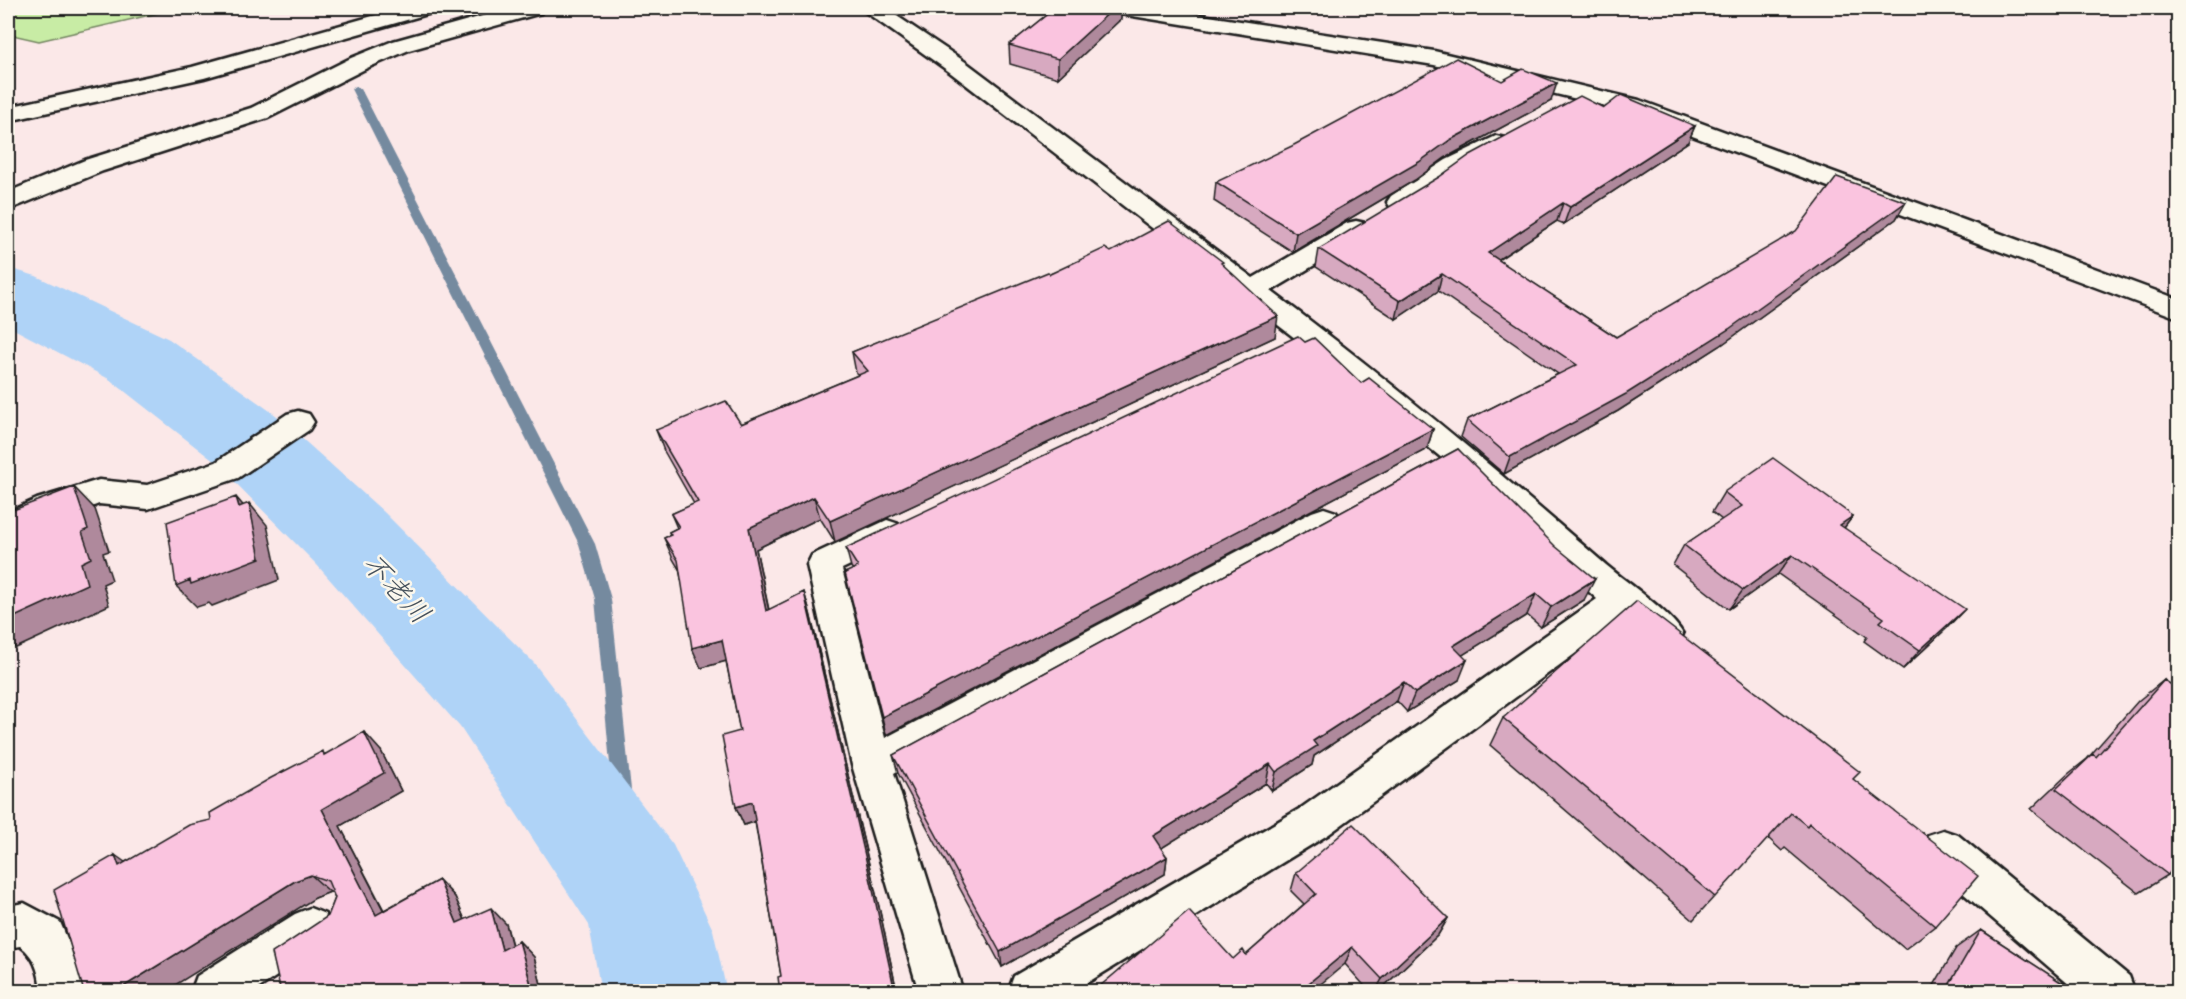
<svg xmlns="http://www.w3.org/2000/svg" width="2186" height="999" font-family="'Indie Flower','Klee One',sans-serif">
<rect width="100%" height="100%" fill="#fbe8e8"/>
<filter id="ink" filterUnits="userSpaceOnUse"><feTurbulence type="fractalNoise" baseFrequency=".0167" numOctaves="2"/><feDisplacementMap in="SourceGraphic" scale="12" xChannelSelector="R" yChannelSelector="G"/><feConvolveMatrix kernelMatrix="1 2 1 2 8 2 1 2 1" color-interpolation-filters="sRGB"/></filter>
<g filter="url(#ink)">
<path fill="#c8eca5" stroke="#728460" stroke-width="1.5" d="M17 8H180L39 41 8 34V14Z"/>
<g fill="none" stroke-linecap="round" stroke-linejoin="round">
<path fill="#748a9f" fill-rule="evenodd" d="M356 86 361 89 595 544 611 599 641 885 638 892 631 894 624 892 621 885 595 599 579 544 351 89Z"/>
<path fill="#afd3f7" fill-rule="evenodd" d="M8 268 36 276 169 339 277 416 385 513 534 663 673 845 713 930 727 992H601L589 925 460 727 317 565 215 462 109 379 8 326Z"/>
<defs>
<path id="minor" d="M401 8H434L431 13 204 78 8 121V107L192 67Z
M511 8H544L541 13 409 50 367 68 268 118 103 171 8 210V192L85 160 251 108 351 58 393 41Z
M860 8H885L967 63 1253 278 1347 223 1356 221 1365 223 1369 229 1365 235 1271 291C1387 378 1497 470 1606 565 1626 582 1672 613 1683 634L1678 645C1653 653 1640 635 1621 620L1329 834 1072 992H1008L1014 976 1301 808 1597 599 1443 459 1300 342 951 73Z
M1109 8H1157L1434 51 1639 100 2178 299V318L1623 110 1434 65 1120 14 1112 13Z
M1496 136 1505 138 1508 143 1505 148 1464 170 1409 208 1400 210 1391 208 1387 202 1391 196 1446 160Z
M298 411 309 414 314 422 309 430 238 478 148 509 99 504 8 539V512L37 499 99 480 147 485 216 462 287 414Z
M1324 508 1336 512 1341 521 1336 530 894 773 963 992H919L852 765 807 565 812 555 887 520 899 524 904 533 899 542 842 569 885 738 1312 512Z
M1943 830 1958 835 2129 976 2135 992H2078L1928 863 1922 849 1928 835Z
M24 903 60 922 84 978 85 992H41C40 974 35 956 20 946L8 948V906Z
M310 908 325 914 332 929 325 944 253 992H191L197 976 295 914Z"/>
</defs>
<use href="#minor" stroke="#1c1c1c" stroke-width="5"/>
<use href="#minor" fill="#fbf7ec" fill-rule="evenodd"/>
</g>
<path fill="#d7a9c0" stroke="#1c1c1c" stroke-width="1.5" d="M1055 8H1121V19L1058 78 1010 64 1009 45Z
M1502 81 1551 101 1445 158 1415 180 1293 252 1214 201 1216 182Z
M1604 108 1695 126 1688 142 1564 224 1557 221 1498 260 1616 337 1906 202 1896 219 1720 346 1618 411 1504 474 1461 437 1467 420 1558 374 1438 291 1396 319 1316 267 1319 249Z
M1111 252 1223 265 1275 337 835 542 820 518 756 549 769 610 804 592 810 613 879 907 897 992H780L781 976 755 822 744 825 736 807 740 731 726 661 701 668 679 569 673 559 664 538 670 535 669 532 677 528 671 514 694 504 664 451 656 430 741 424 858 375 856 373 852 352 1050 274Z
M1305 342 1361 383 1433 429 1427 449 886 735 845 573 853 570 851 567 846 548Z
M1458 449 1584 600 1541 627 1527 615 1462 655 1459 680 1407 712 1397 701 1314 756 1312 765 1272 791 1266 783 1161 848 1167 857 1165 874 1002 967 898 773 893 755Z
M1724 492 1853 516 1844 528 1947 628 1903 669 1864 641 1867 637 1778 574 1729 609 1673 565 1684 545 1722 520 1712 512Z
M2164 680 2168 875 2139 893 2031 809 2068 774 2087 759 2138 701Z
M1503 718 1853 779 1935 926 1905 949 1785 848 1782 851 1768 838 1693 920 1490 745Z
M381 751 401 791 340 826 384 910 439 880 455 897 465 920 506 924 512 945 519 941 534 957 543 992H281L328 916 335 898 333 893 330 892 315 898 125 862 211 820 325 754Z
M1296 873 1448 918 1438 935 1378 992H1370L1345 964 1233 959 1246 955 1304 904 1291 891Z
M1981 930 2076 992H1930L1956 948Z"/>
<path fill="#af899c" stroke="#1c1c1c" stroke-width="1.5" d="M1114 8H1121V19L1058 78V59Z
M1557 83 1551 101 1445 158 1415 180 1293 252 1296 233 1450 140Z
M1695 126 1688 142 1564 224 1570 207Z
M1906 202 1896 219 1720 346 1618 411 1504 474 1510 457Z
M1563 203 1557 221 1482 270 1488 253Z
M1442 274 1438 291 1396 319 1400 301Z
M1278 316 1275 337 835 542 830 521Z
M1433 429 1427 449 886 735 882 717Z
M74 487 95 509 109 551 103 553 112 580 103 584 109 605 16 648 8 641V620L81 563 82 532Z
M236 497 252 516 249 503 267 525 279 580 212 606 209 603 197 607 176 586 239 507Z
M814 497 820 518 756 549 773 631 766 611 749 528Z
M1853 516 1838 536 1840 525Z
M1792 555 1778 574 1729 609 1743 590Z
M1595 579 1584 600 1541 627 1551 607Z
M804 592 810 613 879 907 897 992H895Z
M1536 594 1527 615 1445 666 1453 646Z
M1965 609 1947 628 1903 669 1920 650Z
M722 640 730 660 701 668 692 648Z
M1467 660 1459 680 1407 712 1415 693Z
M1404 682 1397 701 1314 756 1312 765 1272 791 1276 772 1313 741Z
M364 732 381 751 401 791 340 826 394 931 376 915 322 809Z
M1270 764 1266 783 1152 854 1153 836Z
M752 802 760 820 744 825 736 807Z
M115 855 139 872 119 866Z
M1167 857 1165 874 1002 967 1000 952Z
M311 875 330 892 315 898 164 992H115L295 881Z
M439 880 455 897 473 939 457 923Z
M491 908 506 924 517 965 502 950Z
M1448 918 1438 935 1378 992H1375L1382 979Z
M519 941 534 957 543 992H533Z
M1352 947 1345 964 1311 992H1298Z"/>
<path fill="#fac4df" stroke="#1c1c1c" stroke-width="1.5" d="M1055 8H1114L1058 59 1009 45Z
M1456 58 1502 81 1523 69 1557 83 1450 140 1419 162 1296 233 1216 182 1292 146Z
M1621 95 1695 126 1570 207 1563 203 1488 253 1616 337 1796 231 1837 177 1906 202 1729 329 1626 394 1510 457 1467 420 1577 365 1442 274 1400 301 1319 249 1439 177 1470 155 1580 96 1604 108Z
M1169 221 1223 262 1221 263 1278 316 830 521 814 497 749 528 766 611 804 592 873 890 895 992H780L778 977 781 976 752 802 736 807 722 736 740 731 722 640 692 648 678 560 664 538 671 535 669 532 679 527 671 514 698 502 656 430 726 401 741 424 868 371 852 352 1048 272 1050 274 1105 248 1111 252Z
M1298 336 1305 342 1314 338 1361 383 1369 378 1433 429 882 717 845 573 858 567 846 548Z
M1458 449 1555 546 1595 579 1551 607 1536 594 1453 646 1467 660 1415 693 1404 682 1313 741 1317 746 1276 772 1270 764 1153 836 1167 857 1000 952 893 755Z
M1773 458 1853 516 1840 525 1965 609 1920 650 1880 622 1884 618 1792 555 1743 590 1684 545 1742 506 1724 492Z
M74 487 88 529 82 532 91 558 81 563 87 584 8 620V512Z
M236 497 239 507 249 503 260 558 191 584 190 580 176 586 167 522Z
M1637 601 1860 772 1853 779 1978 876 1935 926 1809 823 1807 826 1791 813 1715 897 1503 718Z
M2164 680 2178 689V861L2168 875 2056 789 2093 754 2096 757Z
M364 732 384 773 322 809 376 915 439 880 457 923 491 908 502 950 519 941 533 992H281L272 953 328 916 335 898 328 881 311 875 295 881 115 992H84L54 890 115 855 119 866 189 825 211 820 210 813 271 778 323 751 324 755Z
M1353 824 1448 918 1382 979 1352 947 1298 992H1093L1189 911 1233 959 1243 950 1246 955 1316 894 1296 873Z
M1981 930 2076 992H1945Z"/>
</g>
<g text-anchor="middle" stroke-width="5" stroke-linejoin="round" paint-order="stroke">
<g font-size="28" font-style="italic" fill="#48535e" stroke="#fbf7ec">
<text transform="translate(397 588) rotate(47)" y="10">不老川</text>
</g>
</g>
<rect width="2186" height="999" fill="none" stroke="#fbf7ec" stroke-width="30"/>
<rect x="15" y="15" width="2156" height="969" fill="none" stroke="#1c1c1c" stroke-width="2" filter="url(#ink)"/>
</svg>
